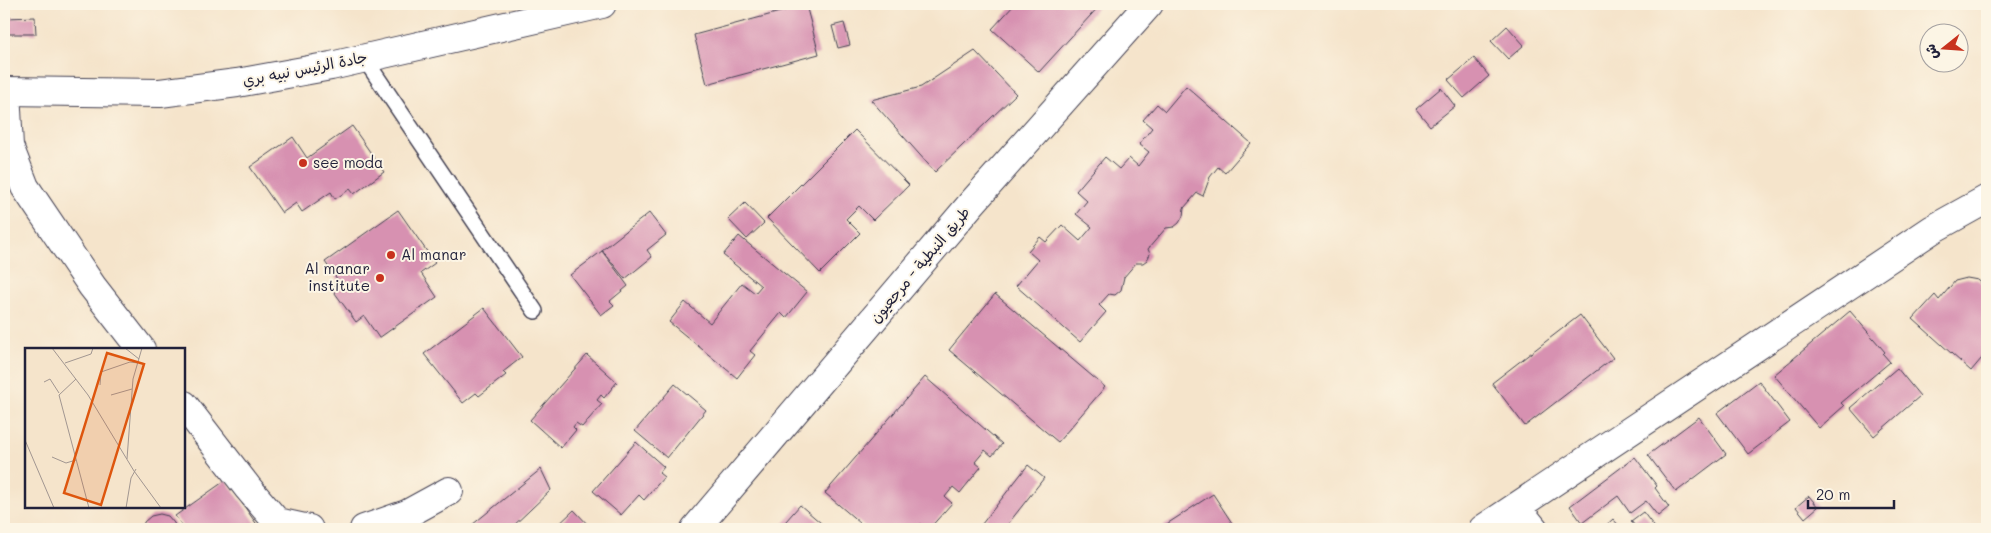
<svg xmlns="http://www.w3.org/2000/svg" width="1991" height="533" font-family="Mali,'Playpen Sans Arabic',sans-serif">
<rect width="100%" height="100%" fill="#fcf5e5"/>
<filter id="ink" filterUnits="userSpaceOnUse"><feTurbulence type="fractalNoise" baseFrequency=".02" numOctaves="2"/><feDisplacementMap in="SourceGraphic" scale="10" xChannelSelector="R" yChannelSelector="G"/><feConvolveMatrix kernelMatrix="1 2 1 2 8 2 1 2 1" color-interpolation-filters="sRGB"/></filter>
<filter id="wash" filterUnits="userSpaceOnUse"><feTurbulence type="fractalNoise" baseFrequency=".0096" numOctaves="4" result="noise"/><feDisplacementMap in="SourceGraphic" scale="20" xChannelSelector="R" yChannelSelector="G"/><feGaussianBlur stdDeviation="1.12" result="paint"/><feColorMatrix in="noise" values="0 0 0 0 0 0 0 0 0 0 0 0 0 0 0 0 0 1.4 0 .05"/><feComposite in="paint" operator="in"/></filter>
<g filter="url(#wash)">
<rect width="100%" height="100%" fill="#f5e4cb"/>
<g id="blocks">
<path fill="#d791b1" d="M1015 4H1101L1039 72 992 29Z
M806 5 819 54 707 84 694 35Z
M35 17 36 34H5V18Z
M844 23 850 45 838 48 832 26Z
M1507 26 1524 45 1508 59 1491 41Z
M975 51 1016 94 935 172 871 100 921 87Z
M1474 58 1489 76 1464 98 1448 80Z
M1186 86 1251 143 1225 173 1218 167 1210 177 1203 196 1197 193 1184 208 1183 216 1179 223 1174 227 1166 228 1148 249 1150 254 1147 260 1143 263H1136L1124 277 1121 290 1115 295 1109 294 1099 305 1106 312 1080 342 1016 286 1038 260 1028 251 1040 237 1046 242 1062 225 1080 241 1092 227 1076 214 1087 201 1076 191 1105 157 1119 169 1129 158 1138 166 1149 152 1139 144 1152 128 1143 120 1157 104 1165 111Z
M1441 88 1455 106 1430 126 1416 109Z
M352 126 384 172 354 194 350 189 335 199 331 192 302 212 296 203 282 213 250 167 293 137 307 158Z
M855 130 909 185 873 220 859 206 846 219 860 233 820 273 767 218Z
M745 203 764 223 747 239 728 219Z
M398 210 435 263 421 273 437 297 379 338 364 316 356 322 332 289 340 283 325 262Z
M649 213 666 235 647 250 652 257 625 279 602 250Z
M739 236 807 292 786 318 781 313 750 351 755 355 737 378 669 322 685 302 710 323 742 283 755 293 761 286 723 255Z
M602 251 628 286 610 301 614 305 601 315 570 275Z
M1967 278 1978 280 1987 288V300L1985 303 1987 304V352L1971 371 1913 319 1935 295 1939 300 1955 281Z
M995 294 1105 387 1058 442 949 350Z
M484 308 522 357 503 372 506 375 479 396 476 393 463 403 424 354Z
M1850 311 1885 352 1883 354 1890 362 1841 403 1844 406 1819 428 1774 375Z
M1580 315 1613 358 1525 426 1492 383Z
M587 355 617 382 604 398 601 395 597 400 602 404 582 427 576 423 573 427 576 430 561 448 530 420Z
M1897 368 1920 396 1874 436 1850 408Z
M925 377 1002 444 992 456 985 450 975 462 981 467 960 493 953 487 945 497 952 503 929 529 920 524 915 529H867L825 493Z
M1759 381 1790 422 1748 454 1717 413Z
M675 384 706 410 667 458 635 431Z
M1699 417 1726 454 1676 492 1648 455Z
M636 442 664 467 659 473 664 477 644 500 639 495 621 515 593 491Z
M1635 457 1657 486 1655 488 1669 507 1658 516 1646 501 1630 513 1618 496 1582 523 1570 506Z
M1028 465 1044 478 1004 529H978Z
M541 469 551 490 510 529H467Z
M226 480 260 529H185L175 516Z
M1213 494 1236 529H1159Z
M1809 496 1818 507 1805 518 1796 507Z
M800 505 828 529H779Z
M574 510 592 529H554Z
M1643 512 1656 529H1637L1631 521Z
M160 514 168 516 174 523 176 529H143L144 522 151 516Z
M1613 519 1622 529H1602Z"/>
</g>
</g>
<g filter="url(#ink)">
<use href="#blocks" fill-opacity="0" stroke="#423f51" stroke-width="1"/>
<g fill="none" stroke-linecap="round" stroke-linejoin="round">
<defs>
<path id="lane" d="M364 58 535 311"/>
<path id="street" d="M6 91 9 146 25 187 92 286 141 349
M184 405 248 488 277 522 309 529
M1516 507 1534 529
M364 529 407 514 449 491
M1483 529 1933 229 1987 199"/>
<path id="secondary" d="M4 91 160 93 237 83 331 66 602 4
M695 529 972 203 1149 4"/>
</defs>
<use href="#lane" stroke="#423f51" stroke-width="18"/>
<use href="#street" stroke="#423f51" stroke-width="30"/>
<use href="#secondary" stroke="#423f51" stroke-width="30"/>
<use href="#lane" stroke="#fff" stroke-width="15"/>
<use href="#street" stroke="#fff" stroke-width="28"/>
<use href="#secondary" stroke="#fff" stroke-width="28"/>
</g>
</g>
<g fill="#c8321e" stroke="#fcf5e5" stroke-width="2">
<circle cx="303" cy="163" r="5"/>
<circle cx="391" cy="255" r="5"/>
<circle cx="380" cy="278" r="5"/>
</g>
<g text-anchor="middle" stroke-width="4" stroke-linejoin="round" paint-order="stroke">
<g font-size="15" fill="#22223b" stroke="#fcf5e5">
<text transform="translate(305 69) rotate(-11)" y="5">جادة الرئيس نبيه بري</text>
<text transform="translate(920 265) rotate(-50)" y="5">طريق النبطية - مرجعيون</text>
</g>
<g font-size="15" fill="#22223b" stroke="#fcf5e5" text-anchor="start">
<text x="313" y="168">see moda</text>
<text x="401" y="260">Al manar</text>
<text x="370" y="274" text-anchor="end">Al manar<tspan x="370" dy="17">institute</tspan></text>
</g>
</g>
<g transform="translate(25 348)">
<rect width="160" height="160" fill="#f5e4cb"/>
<path fill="none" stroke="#a19691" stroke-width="1" d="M27 0 63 47 109 123 136 160M100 0 114 11M40 15 66 6 68 0M51 31 34 47 64 160M19 34 25 31 34 45M75 37 76 24 105 14 113 15M86 47 107 41M0 92 29 160M27 109 41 115 51 112M102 111 108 31 117 0M101 160 106 130 111 121"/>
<path fill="#de560e" fill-opacity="0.15" stroke="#de560e" stroke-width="2.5" d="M82 5 119 16 76 157 39 145Z"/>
<rect width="160" height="160" fill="none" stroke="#22223b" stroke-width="2.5"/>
</g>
<rect width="1991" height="533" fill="none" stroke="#fcf5e5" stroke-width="20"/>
<g transform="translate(1944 48) rotate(253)"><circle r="24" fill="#fcf5e5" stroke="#a5a1a1"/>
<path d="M0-4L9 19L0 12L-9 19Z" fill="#c8321e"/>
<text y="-8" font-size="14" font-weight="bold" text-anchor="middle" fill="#22223b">ش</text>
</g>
<path d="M1808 500v8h86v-8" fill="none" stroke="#22223b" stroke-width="2.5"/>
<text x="1816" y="500" font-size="15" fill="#22223b" stroke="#fcf5e5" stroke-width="4" paint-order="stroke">20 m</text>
</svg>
